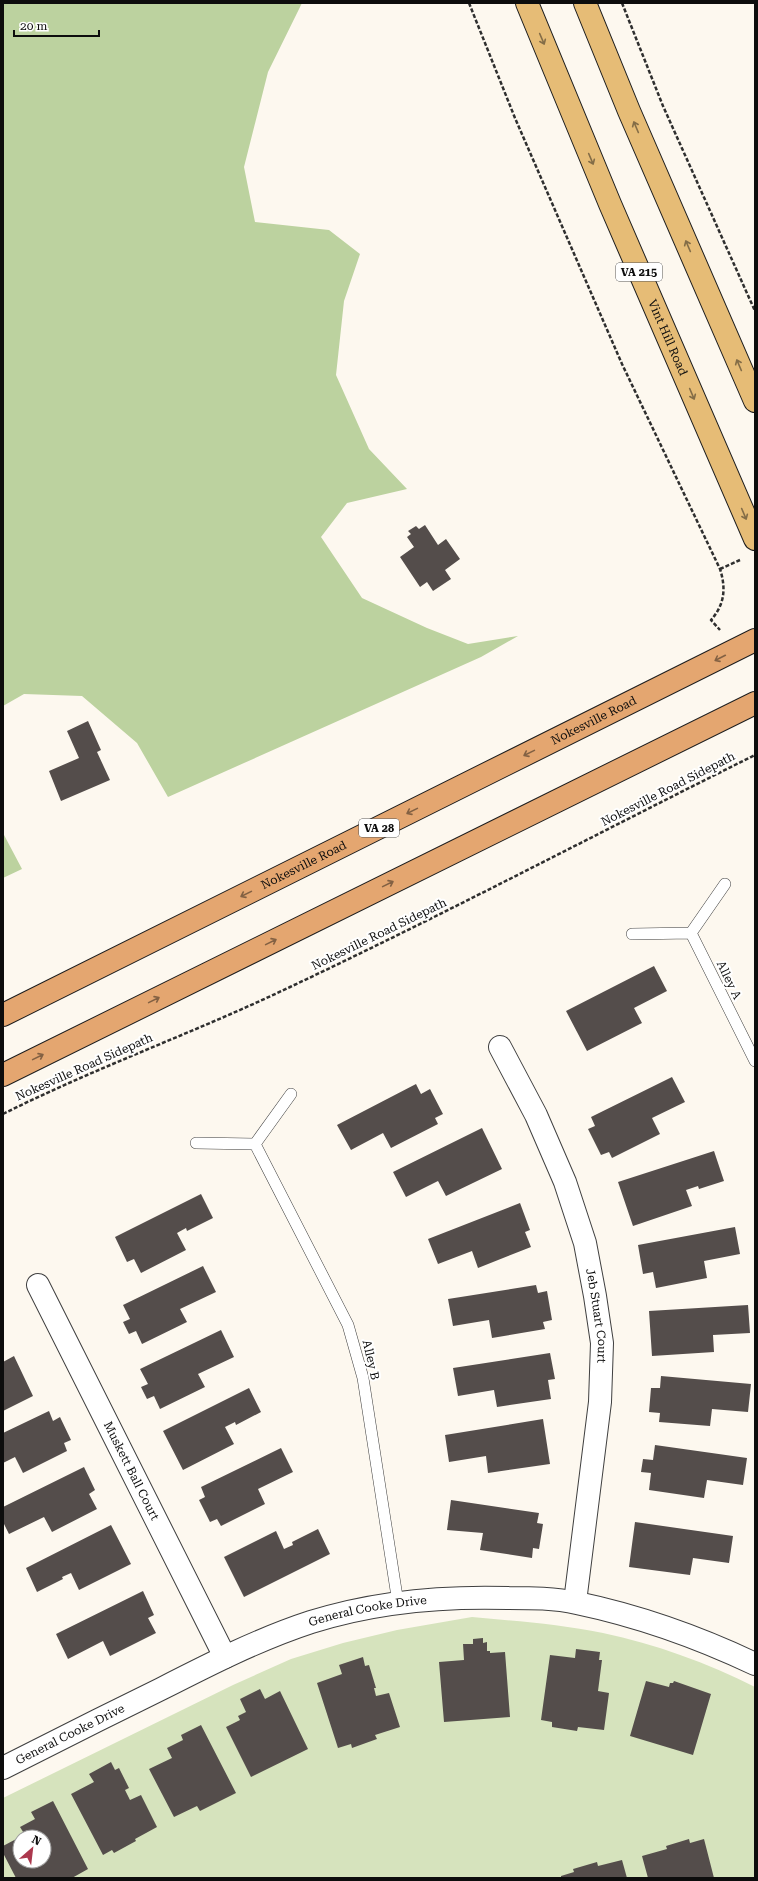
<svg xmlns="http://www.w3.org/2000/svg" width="758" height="1881" font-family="'Roboto Serif',serif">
<rect width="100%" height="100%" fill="#fdf8ef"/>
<path fill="#d6e3bd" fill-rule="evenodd" d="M472 1617C516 1621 560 1624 603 1633 655 1644 708 1663 755 1687V1878H3V1798L233 1685 291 1659 343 1643 397 1630ZM20 1837H44V1861H20Z"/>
<path fill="#bcd29f" d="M3 3H302L268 72 244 167 255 222 329 230 360 254 344 301 336 375 369 449 407 489 347 503 321 537 362 598 427 628 468 644 518 636 481 657 168 797 137 743 82 696 24 694 3 706Z
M3 833 22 869 3 878Z"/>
<path fill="#544d4b" d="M425 525 438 545 446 539 460 559 445 570 451 579 433 591 427 582 420 587 400 557 414 547 407 537 411 534 408 531 416 526 419 529Z
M88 721 101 750 97 752 110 780 61 801 49 771 79 758 67 731Z
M654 966 667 991 634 1008 642 1023 587 1051 566 1011Z
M672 1077 685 1102 652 1118 660 1134 612 1158 609 1152 601 1155 588 1129 595 1126 591 1117Z
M416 1084 421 1094 430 1089 443 1114 435 1118 438 1124 391 1148 383 1133 351 1150 337 1125Z
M482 1128 502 1169 446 1196 438 1181 406 1197 393 1172Z
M714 1151 724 1181 699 1189 698 1186 686 1190 692 1206 633 1226 618 1182Z
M201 1194 213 1218 187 1231 186 1228 177 1233 186 1250 141 1273 134 1259 127 1262 115 1237Z
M520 1203 530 1230 525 1232 531 1247 478 1268 472 1251 438 1264 428 1239Z
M735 1227 740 1254 704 1261 707 1278 656 1288 653 1272 643 1274 638 1245Z
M203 1266 216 1292 180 1309 187 1322 142 1344 136 1331 129 1334 123 1322 130 1319 123 1305Z
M536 1285 538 1293 547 1291 552 1320 543 1322 545 1329 492 1338 489 1320 453 1326 448 1299Z
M748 1305 750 1333 713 1335 714 1352 652 1356 649 1311Z
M221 1330 234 1357 198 1374 205 1387 160 1409 154 1396 147 1399 141 1387 148 1384 140 1369Z
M550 1353 555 1379 548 1380 551 1399 497 1407 494 1390 458 1396 453 1368Z
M14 1356 33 1396 3 1411V1362Z
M661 1376 751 1384 748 1412 712 1409 710 1426 659 1422 660 1413 649 1412 651 1388H660Z
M249 1388 261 1412 236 1425 235 1422 225 1427 234 1444 183 1470 163 1431Z
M49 1411 53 1421 60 1417 71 1440 64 1443 67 1451 23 1473 15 1457 3 1463V1433Z
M543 1419 550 1464 488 1473 486 1456 449 1462 445 1435Z
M655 1445 747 1458 743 1485 707 1480 704 1498 649 1490 651 1473 641 1472 643 1459 653 1460Z
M281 1448 293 1472 258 1489 265 1504 221 1526 217 1519 210 1522 199 1500 205 1497 201 1487Z
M84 1467 95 1490 89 1494 97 1509 52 1532 44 1517 9 1534 3 1522V1507Z
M451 1500 539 1513 537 1523 543 1524 539 1549 533 1548 532 1558 480 1550 483 1533 447 1530Z
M635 1522 733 1536 729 1563 693 1558 690 1575 629 1567Z
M111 1525 131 1564 79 1590 71 1573 62 1577 63 1579 37 1592 26 1568Z
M318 1529 330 1554 244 1597 224 1557 276 1531 284 1549 293 1545 292 1542Z
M143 1591 154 1615 148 1618 156 1633 110 1656 103 1641 68 1659 56 1634Z
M483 1638V1643L487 1642V1651H490V1653L505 1652 510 1717 444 1722 439 1662 464 1660 463 1644H473V1639Z
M576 1649 600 1652 599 1660H602L598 1691 609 1693 604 1730 578 1727 577 1731 552 1727V1722L541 1720 550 1655 575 1658Z
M363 1657 365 1666 369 1665 376 1688H374L376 1696 389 1693 400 1727 375 1735 377 1739 352 1748 351 1744 338 1748 317 1683 342 1674 339 1665Z
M646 1681 669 1687 670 1683H673L674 1681 711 1694 693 1755 630 1736Z
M260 1689 265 1699 280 1691 308 1749 251 1777 226 1727 240 1720 238 1716 246 1712 240 1699Z
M201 1725 236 1793 200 1811 197 1806 174 1817 149 1769 172 1758 167 1748 183 1740 181 1735Z
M111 1762 115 1770 119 1768 129 1788 125 1790 130 1800 141 1795 157 1827 135 1839 136 1841 114 1853 112 1850 103 1855 71 1794 94 1782 89 1774Z
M53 1801 88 1869 72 1878H16L3 1853V1846L20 1837V1861H44V1837H20L25 1835 20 1827 35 1819 31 1812Z
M689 1839 690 1843 704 1839 714 1878H648L642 1856 667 1849 666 1846Z
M622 1860 627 1878H561V1876L574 1872 573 1869 597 1862 598 1866Z"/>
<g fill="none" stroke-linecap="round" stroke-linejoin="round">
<defs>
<path id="service" d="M691 933 755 1061
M632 934 691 933 725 884
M196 1143 255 1144 291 1094
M255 1144 348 1325 363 1378 398 1603"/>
<g id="minor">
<path id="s1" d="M500 1047 536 1115 565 1182 585 1243 595 1296 602 1343 600 1402 575 1602"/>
<path id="s2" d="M38 1285 225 1657"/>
<path id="s3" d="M3 1768C56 1741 108 1715 161 1689 210 1664 259 1639 311 1622 374 1602 443 1596 509 1598 531 1598 555 1598 577 1603 639 1616 698 1637 755 1664"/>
</g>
<g id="primary">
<path id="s4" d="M527 3 610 204 755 539"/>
<path d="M585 3 629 111 755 401"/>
</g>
<g id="trunk">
<path id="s5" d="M3 1015 755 640"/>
<path d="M3 1075 755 703"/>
</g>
</defs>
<use href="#service" stroke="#404040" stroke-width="12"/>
<use href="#minor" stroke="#404040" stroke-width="24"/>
<use href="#primary" stroke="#1e1e1e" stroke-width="24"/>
<use href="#trunk" stroke="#1e1e1e" stroke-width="24"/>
<path stroke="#2f2f2f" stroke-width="2.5" stroke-dasharray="4 2" stroke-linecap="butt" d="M469 3 515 118 622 364 720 569C726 588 725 604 711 620L720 630
M622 3 663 106 755 311
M720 569 740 560
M3 1114C97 1067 196 1032 290 987 447 913 600 832 755 755"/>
<use href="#service" stroke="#fff" stroke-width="11"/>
<use href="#minor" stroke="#fff" stroke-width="22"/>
<use href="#primary" stroke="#e6bc76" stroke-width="22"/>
<use href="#trunk" stroke="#e4a670" stroke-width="22"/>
</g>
<defs><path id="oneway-shaft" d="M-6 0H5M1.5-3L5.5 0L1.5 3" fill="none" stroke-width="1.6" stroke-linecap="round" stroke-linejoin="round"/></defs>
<g stroke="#846d47">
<use href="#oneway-shaft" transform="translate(542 39) rotate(67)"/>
<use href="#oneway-shaft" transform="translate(636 127) rotate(-113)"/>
<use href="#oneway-shaft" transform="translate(591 159) rotate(67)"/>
<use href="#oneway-shaft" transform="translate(688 246) rotate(-113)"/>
<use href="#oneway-shaft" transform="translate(739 365) rotate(-113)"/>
<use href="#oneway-shaft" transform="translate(692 394) rotate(67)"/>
<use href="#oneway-shaft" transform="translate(744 514) rotate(67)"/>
</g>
<g stroke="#836143">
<use href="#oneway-shaft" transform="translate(720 658) rotate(153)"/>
<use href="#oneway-shaft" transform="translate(529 753) rotate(154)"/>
<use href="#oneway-shaft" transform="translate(412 811) rotate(154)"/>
<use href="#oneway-shaft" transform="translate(388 884) rotate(-26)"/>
<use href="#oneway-shaft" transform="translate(246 894) rotate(154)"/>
<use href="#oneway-shaft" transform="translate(271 942) rotate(-26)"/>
<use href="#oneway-shaft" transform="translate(154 1000) rotate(-26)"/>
<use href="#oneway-shaft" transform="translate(38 1057) rotate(-26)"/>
</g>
<g text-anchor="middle" stroke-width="4" stroke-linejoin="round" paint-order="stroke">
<g fill="#fff" stroke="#565656" stroke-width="1">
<rect x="616" y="263" width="46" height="18" rx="3"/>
<rect x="359" y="819" width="40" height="18" rx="3"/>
</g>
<g font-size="11" font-weight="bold" fill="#0d0d0d">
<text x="639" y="276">VA 215</text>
<text x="379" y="832">VA 28</text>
</g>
<g font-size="12" fill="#0d0d0d" stroke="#fff">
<text dy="4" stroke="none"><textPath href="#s4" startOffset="363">Vint Hill Road</textPath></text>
<text dy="4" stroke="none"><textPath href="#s5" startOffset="660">Nokesville Road</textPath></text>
<text transform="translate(668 789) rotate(-27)" y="4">Nokesville Road Sidepath</text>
<text dy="4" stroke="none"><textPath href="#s5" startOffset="336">Nokesville Road</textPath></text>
<text transform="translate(379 934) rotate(-26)" y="4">Nokesville Road Sidepath</text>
<text transform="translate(729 980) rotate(64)" y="4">Alley A</text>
<text transform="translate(84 1067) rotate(-24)" y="4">Nokesville Road Sidepath</text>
<text dy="4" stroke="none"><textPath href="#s1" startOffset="288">Jeb Stuart Court</textPath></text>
<text transform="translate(371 1360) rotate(77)" y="4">Alley B</text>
<text dy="4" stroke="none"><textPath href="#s2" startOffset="208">Muskett Ball Court</textPath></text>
<text dy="4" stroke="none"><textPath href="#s3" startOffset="399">General Cooke Drive</textPath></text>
<text dy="4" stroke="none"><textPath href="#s3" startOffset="75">General Cooke Drive</textPath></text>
</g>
</g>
<rect width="758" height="1881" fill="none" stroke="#0d0d0d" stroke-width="8"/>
<g transform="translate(32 1849) rotate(28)"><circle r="19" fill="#ffffff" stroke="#9e9e9e"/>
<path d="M0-3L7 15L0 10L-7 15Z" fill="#ab384d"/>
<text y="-6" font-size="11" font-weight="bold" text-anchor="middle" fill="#0d0d0d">N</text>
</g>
<path d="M14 30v6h85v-6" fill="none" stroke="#0d0d0d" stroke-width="2"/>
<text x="20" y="30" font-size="12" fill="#0d0d0d" stroke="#ffffff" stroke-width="3" paint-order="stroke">20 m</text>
</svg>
